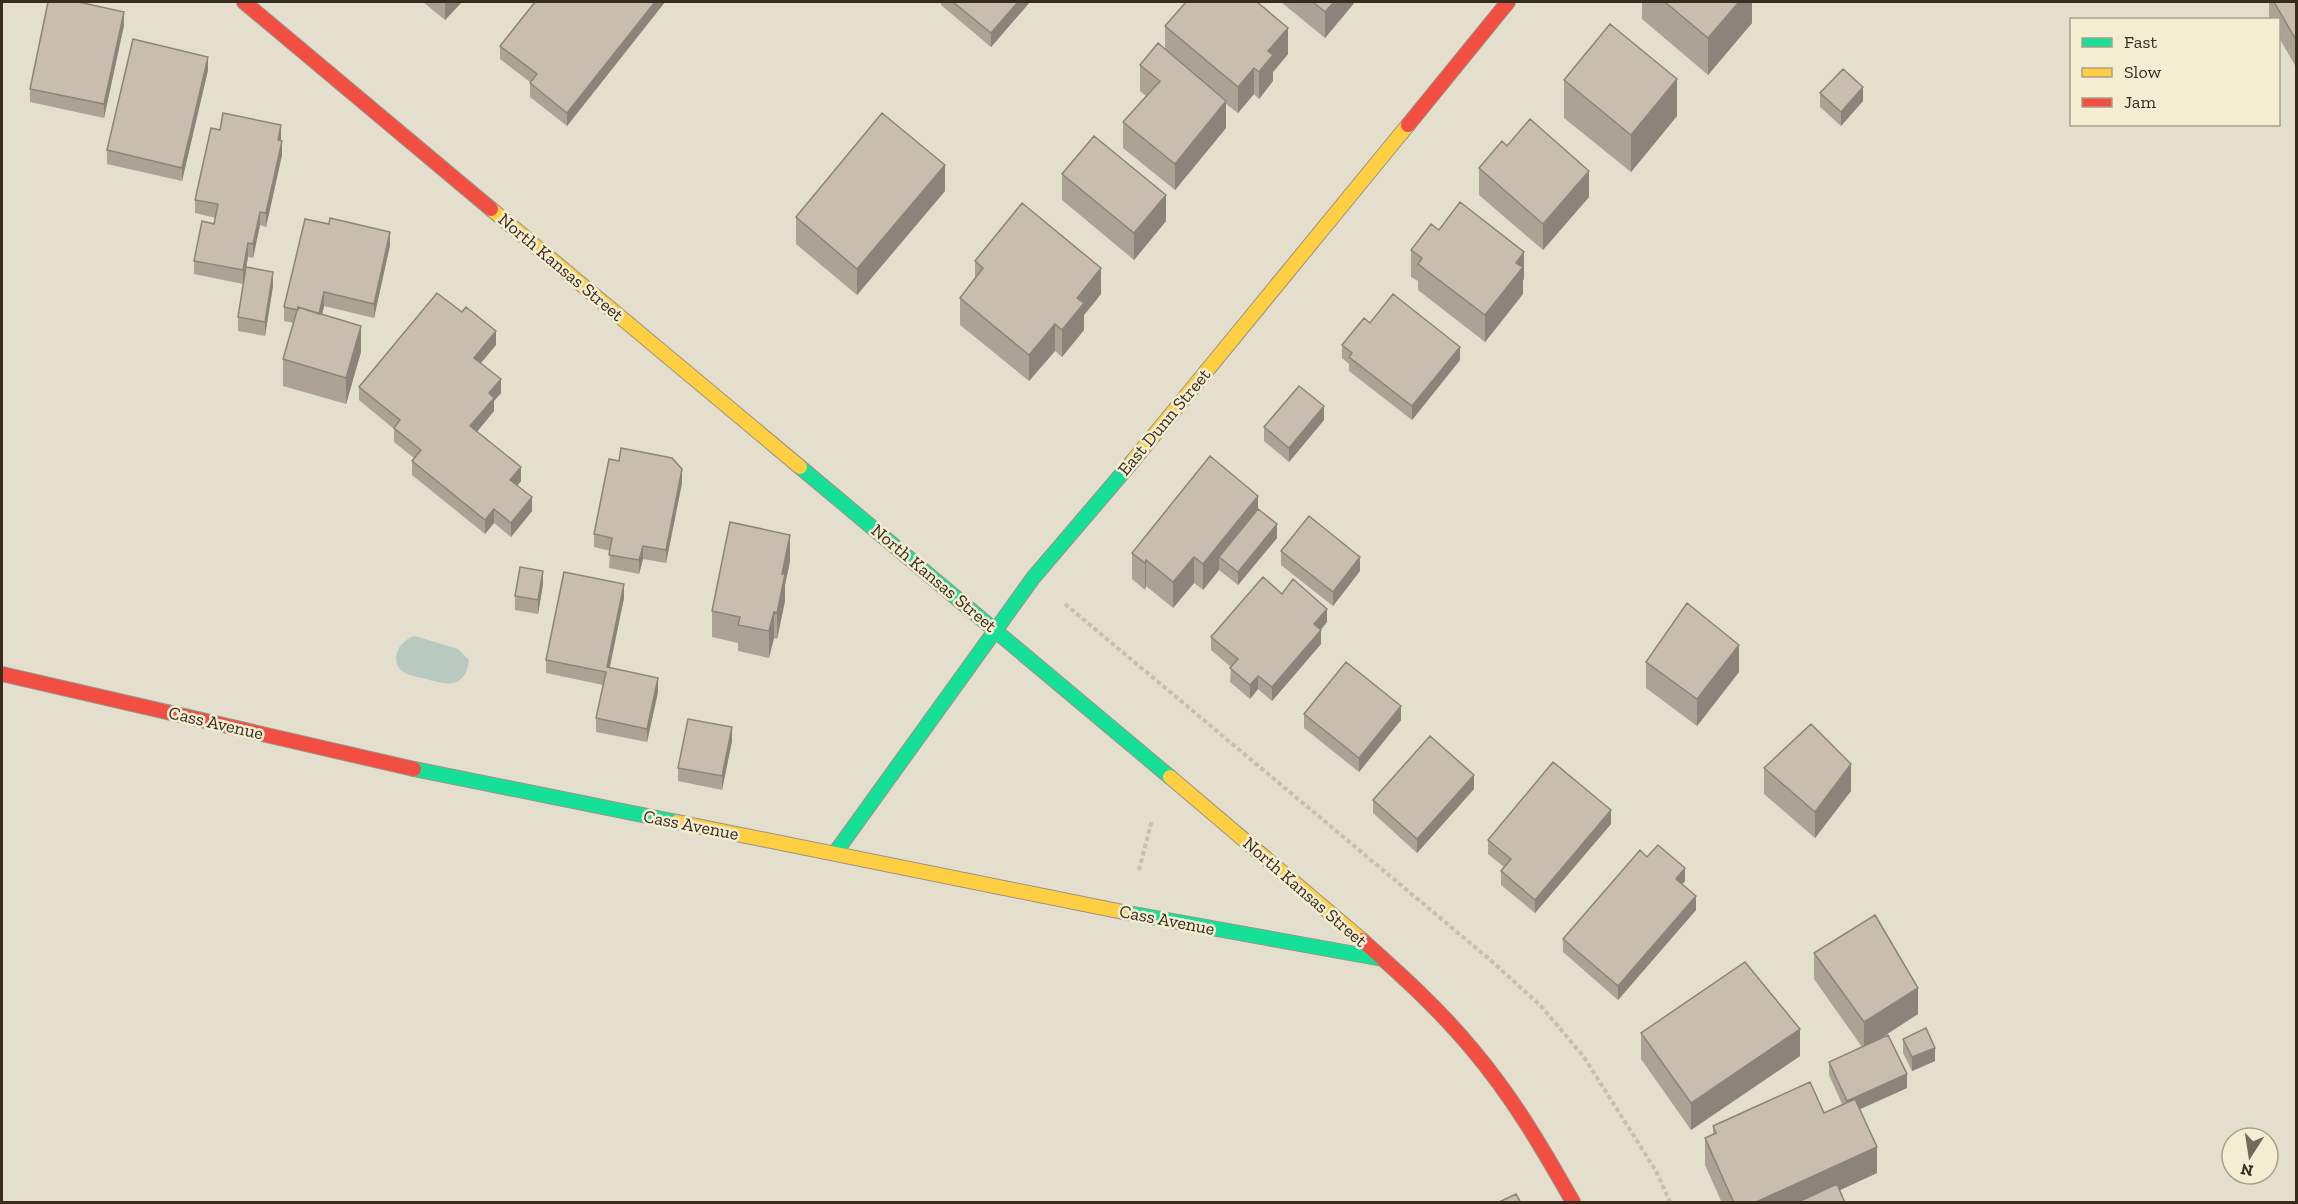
<svg xmlns="http://www.w3.org/2000/svg" width="2298" height="1204" font-family="'Zilla Slab',serif">
<rect width="100%" height="100%" fill="#e4decd"/>
<path fill="#b8cac0" d="M415 636 458 649 469 660C465 689 448 685 426 679 420 677 409 676 403 672 388 660 400 639 415 636Z"/>
<g fill="none" stroke-linecap="round" stroke-linejoin="round">
<defs>
<path id="fast" d="M800 467 1170 777
M414 769 677 822
M835 853 1033 578 1132 462
M1128 913 1383 959"/>
<path id="slow" d="M491 209 800 467
M1132 462 1408 125
M1170 777 1362 940
M677 822 1128 913"/>
<path id="jam" d="M244 2 491 209
M1408 125 1508 2
M2 674 414 769
M1362 940C1400 974 1439 1009 1472 1049 1512 1096 1543 1149 1573 1202"/>
</defs>
<use href="#fast" stroke="#999286" stroke-width="16"/>
<use href="#slow" stroke="#999286" stroke-width="16"/>
<use href="#jam" stroke="#999286" stroke-width="16"/>
<path stroke="#c5bfb5" stroke-width="4" stroke-dasharray="4.5 3" stroke-linecap="butt" d="M1065 604 1488 958 1541 1006 1584 1057 1656 1171 1670 1202
M1139 870 1152 820"/>
<use href="#fast" stroke="#16e098" stroke-width="14"/>
<use href="#slow" stroke="#ffcf43" stroke-width="14"/>
<use href="#jam" stroke="#f24e42" stroke-width="14"/>
</g>
<path fill="#aca396" d="M423 2H462L445 20Z
M535 2H665L567 126 530 97V82L500 59V46Z
M941 2H1030L991 47 941 5Z
M1281 2H1355L1325 38Z
M1642 2H1752V23L1708 75 1642 19Z
M2269 2H2296V67L2278 36V20H2269Z
M124 25 104 118 30 102V89Z
M1165 26 1288 54 1273 72V81L1259 99 1254 94 1238 113 1226 104V128L1175 190 1123 148V122L1146 96 1140 91V65L1165 48Z
M208 70 182 181 107 164V150Z
M1564 80 1677 116 1631 172 1564 118Z
M1820 93 1863 101 1841 126 1820 107Z
M220 130 281 139 282 155 266 227 260 225 253 258 248 257 243 284 194 274V261L214 224 216 218 195 213V200Z
M1507 146 1589 197 1543 250 1479 195V168Z
M1062 174 1166 221 1134 260 1062 200Z
M945 191 857 295 796 244V217Z
M1439 230 1524 279 1523 280V294L1485 342 1418 290V281L1411 277V250Z
M390 245 374 318 324 306 322 314 361 352 346 404 283 386V359L294 323 284 321V307Z
M975 261 1101 294 1084 315V330L1062 357 1055 351 1029 381 960 325V298L975 279Z
M273 286 265 336 238 331V317Z
M1370 323 1460 360 1412 420 1349 371V364L1342 358V345Z
M496 345 481 363 501 393 494 401V411L477 432 521 481 517 486 532 511 511 537 494 523 485 534 412 475V461L414 458 394 442V429L359 400V387Z
M1324 420 1289 462 1264 441V427Z
M619 461 682 483 666 563 643 559 639 574 609 568 610 551 594 547V534Z
M1258 509 1277 538 1238 585 1219 570 1203 590 1194 583 1173 608 1146 586 1145 590 1132 579V553Z
M1281 551 1360 571 1333 606 1281 565Z
M790 561 785 585V601L777 639 774 638 769 658 738 651V643L712 637V611Z
M543 584 538 614 515 610V596Z
M1282 594 1327 622 1321 630V644L1272 701 1258 689 1250 699 1230 682 1231 667 1211 650V637Z
M624 598 609 668 658 692 647 742 596 732V718L603 685 546 673V660Z
M1646 662 1739 672 1697 726 1646 688Z
M1304 714 1401 720 1359 772 1304 728Z
M732 741 722 790 678 781V768Z
M1764 768 1851 791 1815 838 1764 794Z
M1474 789 1417 853 1373 813V800Z
M1611 824 1535 913 1501 885V871L1504 867 1488 854V840Z
M1647 857 1685 881 1682 884 1696 910 1618 1000 1563 952V939Z
M1814 953 1918 1014 1877 1040 1907 1088 1860 1109 1877 1173 1840 1190 1845 1203H1722L1705 1165V1138L1713 1135V1126L1824 1113 1842 1104 1829 1075V1062L1862 1047 1814 979Z
M1641 1033 1800 1056 1691 1130 1641 1059Z
M1903 1039 1935 1061 1912 1071 1903 1053Z"/>
<path fill="#8c847a" d="M445 2H462L445 20Z
M655 2H665L567 126V113Z
M1018 2H1030L991 47V33Z
M1334 2H1355L1325 38V12Z
M1739 2H1752V23L1708 75V38Z
M124 12V25L104 118V104Z
M1288 28V54L1273 72V81L1259 99V72L1268 51Z
M208 57V70L182 181V168Z
M1254 68V94L1238 113V87Z
M1677 79V116L1631 172V135Z
M1863 87V101L1841 126V112Z
M1226 101V128L1175 190V164Z
M281 125V139L278 154V140Z
M282 141V155L266 227V213Z
M945 165V191L857 295V269Z
M1589 171V197L1543 250V224Z
M1166 195V221L1134 260V233Z
M260 212V225L253 258V244Z
M390 232V245L374 318V304Z
M248 243V257L243 284V270Z
M1524 252V279L1523 280V294L1485 342V315L1516 263Z
M1101 268V294L1084 315V330L1062 357V330L1077 298Z
M273 272V286L265 336V322Z
M324 292V306L319 329V315Z
M1055 324V351L1029 381V355Z
M361 326V352L346 404V378Z
M496 331V345L474 371V358Z
M1460 347V360L1412 420V406Z
M501 379V393L494 401V411L470 440V426L489 393Z
M1324 406V420L1289 462V448Z
M521 467V481L510 494V480Z
M682 469V483L666 563V550Z
M1258 496V522L1219 557V570L1203 590V564Z
M532 497V511L511 537V523Z
M494 509V523L485 534V520Z
M1277 524V538L1238 585V572Z
M790 535V561L785 585V601L777 639V613L782 574Z
M643 546V559L639 574V560Z
M1194 557V583L1173 608V582Z
M1360 557V571L1333 606V592Z
M1146 560V586L1145 590V563Z
M543 571V584L538 614V600Z
M624 584V598L607 681V667Z
M1327 609V622L1314 637V624Z
M774 612V638L769 658V631Z
M1321 630V644L1272 701V687Z
M1739 645V672L1697 726V699Z
M1258 676V689L1250 699V685Z
M658 678V692L647 742V729Z
M1401 706V720L1359 772V758Z
M732 727V741L722 790V776Z
M1851 764V791L1815 838V812Z
M1474 775V789L1417 853V839Z
M1611 810V824L1535 913V900Z
M1685 868V881L1676 892V879Z
M1696 896V910L1618 1000V986Z
M1918 988V1014L1864 1049V1022Z
M1800 1029V1056L1691 1130V1103Z
M1935 1048V1061L1912 1071V1057Z
M1907 1074V1088L1847 1115V1101Z
M1877 1147V1173L1812 1203H1754Z"/>
<path fill="#c8bdae" stroke="#8c847a" stroke-width="1.5" d="M48 2H79L124 12 104 104 30 89Z
M535 2H655L567 113 530 83 537 74 500 46Z
M953 2H1018L991 33Z
M1186 2H1257L1288 28 1268 51 1273 55 1259 72 1254 68 1238 87 1165 26Z
M1313 2H1334L1325 12Z
M1665 2H1739L1708 38Z
M2274 2H2296V40Z
M1610 24 1677 79 1631 135 1564 80Z
M133 39 208 57 182 168 107 150Z
M1158 43 1226 101 1175 164 1123 122 1160 81 1140 65Z
M1843 69 1863 87 1841 112 1820 93Z
M223 113 281 125 278 140 282 141 266 213 260 212 253 244 248 243 243 270 194 261 202 221 214 224 218 204 195 200 211 128 220 130Z
M882 113 945 165 857 269 796 217Z
M1530 119 1589 171 1543 224 1479 168 1502 141 1507 146Z
M1094 136 1166 195 1134 233 1062 174Z
M1460 202 1524 252 1516 263 1523 267 1485 315 1418 264 1422 258 1411 250 1431 224 1439 230Z
M1022 203 1101 268 1077 298 1084 303 1062 330 1055 324 1029 355 960 298 983 268 975 261Z
M330 218 390 232 374 304 324 292 319 314 298 307V310L284 307 305 219 329 224Z
M246 267 273 272 265 322 238 317Z
M437 293 462 312 466 307 496 331 474 358 501 379 489 393 494 398 470 426 521 467 510 480 532 497 511 523 494 509 485 520 412 461 421 450 394 428 400 420 359 387Z
M1393 294 1460 347 1412 406 1349 357 1352 353 1342 345 1364 318 1370 323Z
M298 307 361 326 346 378 283 359Z
M1299 386 1324 406 1289 448 1264 427Z
M621 448 672 458 682 469 666 550 643 546 639 560 609 555 612 538 594 534 609 459 619 461Z
M1210 456 1258 496 1203 564 1194 557 1173 582 1146 560 1145 563 1132 553Z
M1258 509 1277 524 1238 572 1219 557Z
M1309 516 1360 557 1333 592 1281 551Z
M730 522 790 535 782 574H785L777 613 774 612 769 631 738 625 740 617 712 611Z
M520 567 543 571 538 600 515 596Z
M564 572 624 584 607 667 658 678 647 729 596 718 606 672 546 660Z
M1263 577 1282 594 1293 579 1327 609 1314 624 1321 630 1272 687 1258 676 1250 685 1230 668 1238 659 1211 637Z
M1687 603 1739 645 1697 699 1646 662Z
M1346 662 1401 706 1359 758 1304 714Z
M688 719 732 727 722 776 678 768Z
M1811 724 1851 764 1815 812 1764 768Z
M1430 736 1474 775 1417 839 1373 800Z
M1553 762 1611 810 1535 900 1501 871 1511 859 1488 840Z
M1658 845 1685 868 1676 879 1696 896 1618 986 1563 939 1640 850 1647 857Z
M1875 915 1918 988 1864 1022 1814 953Z
M1745 962 1800 1029 1691 1103 1641 1033Z
M1926 1028 1935 1048 1912 1057 1903 1039Z
M1888 1035 1907 1074 1847 1101 1829 1062Z
M1810 1082 1824 1113 1855 1099 1877 1147 1754 1203H1734L1705 1138 1716 1133 1713 1126Z
M1837 1184 1845 1203H1796Z
M1516 1194 1521 1203H1497Z"/>
<g text-anchor="middle" stroke-width="5" stroke-linejoin="round" paint-order="stroke">
<g font-size="18" fill="#382c1e" stroke="#f5edd2">
<text transform="translate(561 267) rotate(40)" y="6">North Kansas Street</text>
<text transform="translate(1164 422) rotate(-50)" y="6">East Dunn Street</text>
<text transform="translate(934 578) rotate(40)" y="6">North Kansas Street</text>
<text transform="translate(216 723) rotate(13)" y="6">Cass Avenue</text>
<text transform="translate(691 825) rotate(11)" y="6">Cass Avenue</text>
<text transform="translate(1305 892) rotate(41)" y="6">North Kansas Street</text>
<text transform="translate(1167 920) rotate(11)" y="6">Cass Avenue</text>
</g>
</g>
<rect width="2298" height="1204" fill="none" stroke="#382c1e" stroke-width="6"/>
<rect x="2070" y="18" width="210" height="108" fill="#f5edd2" stroke="#a9a08a" stroke-width="1.5"/>
<rect x="2082" y="38" width="30" height="9" fill="#16e098" stroke="#a9a08a" stroke-width="1.5"/>
<text x="2124" y="48" font-size="18" fill="#382c1e">Fast</text>
<rect x="2082" y="68" width="30" height="9" fill="#ffcf43" stroke="#a9a08a" stroke-width="1.5"/>
<text x="2124" y="78" font-size="18" fill="#382c1e">Slow</text>
<rect x="2082" y="98" width="30" height="9" fill="#f24e42" stroke="#a9a08a" stroke-width="1.5"/>
<text x="2124" y="108" font-size="18" fill="#382c1e">Jam</text>
<g transform="translate(2250 1156) rotate(192)"><circle r="28" fill="#f5edd2" stroke="#a9a08a" stroke-width="1.5"/>
<path d="M0-4.5L10 22L0 15L-10 22Z" fill="#746a5b"/>
<text y="-9" font-size="16" font-weight="bold" text-anchor="middle" fill="#382c1e">N</text>
</g>
</svg>
